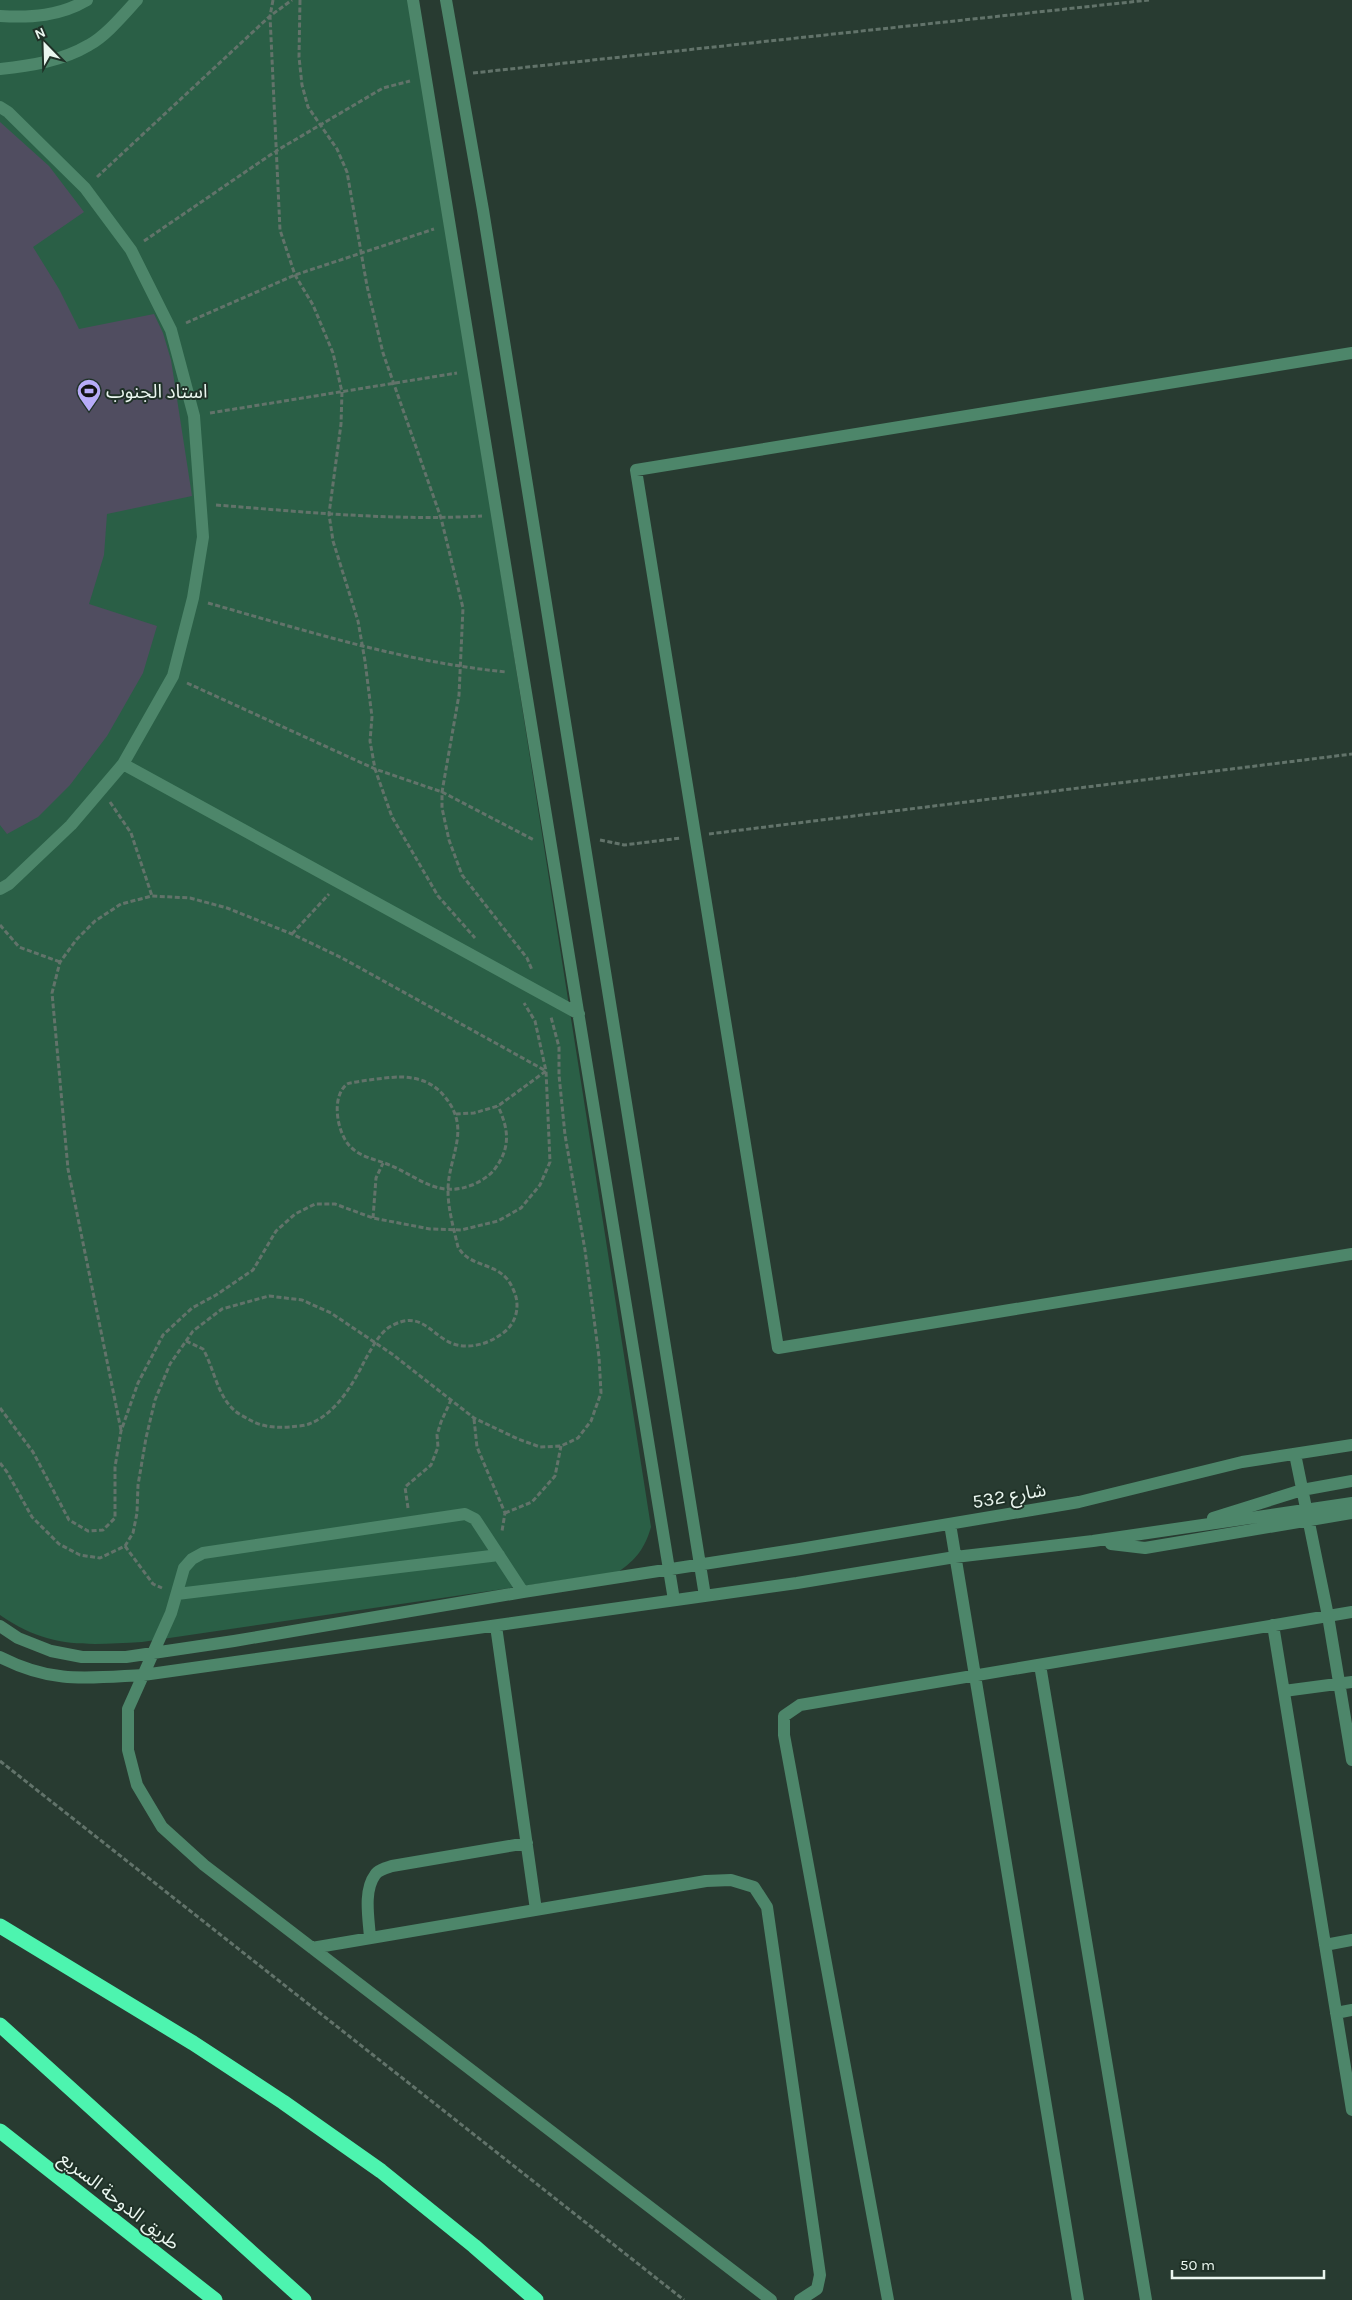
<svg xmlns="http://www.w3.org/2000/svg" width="1352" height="2300" font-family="Karla,'Noto Sans Arabic',sans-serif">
<rect width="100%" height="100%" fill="#283b31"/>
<path fill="#2a5f46" d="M0 0H408L450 249 651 1527C645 1548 636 1560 618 1572L142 1642C85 1645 49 1649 0 1615Z"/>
<path fill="#504d60" d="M0 122 49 166 84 212 33 247 59 289 79 329 154 314 163 333 171 360 192 496 107 514 104 555 89 604 157 626 143 673 107 736 70 785 38 817 7 834 0 825Z"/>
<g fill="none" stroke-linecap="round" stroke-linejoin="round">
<path stroke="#62736a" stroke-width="3" stroke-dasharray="5 2.5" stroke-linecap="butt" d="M273 0 270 16 280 230 295 275 313 305 333 353 342 392 341 424 329 514 333 541 358 621 365 661 372 717 370 741 375 769 392 817 438 896 475 938
M300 0 299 57 302 85 308 107 337 149 347 172 367 286 383 353 441 518 463 608 459 695 442 792V808L449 840 462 875 527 958 532 970
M473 73 1149 0
M97 177 270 16 292 0
M144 241 276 151 383 88 410 81
M186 323 295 275 434 229
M210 413 457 373
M216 505C305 512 393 521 482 516
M208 603C307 631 404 662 506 672
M187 683 375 769 442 792 534 840
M110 802 131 833 152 896
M709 834 1352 754
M600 840 624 845 681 838
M0 925 19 947 60 962
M292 934 329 894
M373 1218 376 1178 383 1163
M186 1341 203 1349C214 1368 217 1395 234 1410 238 1414 245 1417 250 1420 262 1427 276 1428 290 1427 296 1426 304 1426 309 1424 336 1414 353 1384 365 1360 372 1348 380 1331 393 1325 419 1312 428 1330 447 1341 462 1350 483 1346 497 1337 506 1332 513 1325 516 1314 518 1305 517 1297 513 1289 501 1260 471 1270 458 1247 454 1230 448 1209 448 1191 448 1156 472 1130 445 1097 434 1083 420 1078 403 1077 396 1076 350 1082 347 1084 331 1097 337 1130 348 1144 359 1158 377 1159 392 1166 421 1179 439 1198 472 1185 480 1182 489 1176 494 1170 511 1148 509 1130 498 1106
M0 1408 33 1452 69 1520 88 1531 103 1530 115 1518V1467L121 1431 138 1383 163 1335 192 1308 216 1295 253 1270 276 1231 295 1214 315 1204H335L373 1218 430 1229 461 1230 498 1221 521 1208 540 1185 550 1162 546 1071 535 1021 524 1003
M474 1419 477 1447 505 1513 502 1531
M121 1430 68 1169 52 993 60 962 77 939 95 921 121 904 152 896 190 898 227 908 292 934 342 958 546 1071 498 1106 474 1113 456 1114
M0 1463 7 1472 32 1517 59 1544 80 1555 100 1558 125 1546 133 1533 137 1513 138 1485 146 1438 155 1400 170 1364 193 1331 222 1309 269 1296 302 1300 331 1313 392 1354 474 1418 518 1439 540 1447 561 1446 578 1438 591 1421 601 1393 599 1357 585 1250 565 1135 559 1075V1047L551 1017
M408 1508 405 1487 431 1465 438 1447 437 1435 441 1422 451 1400
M505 1513 532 1502 555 1476 561 1446
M125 1546 153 1584 162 1588
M0 1761 684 2300"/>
<path stroke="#4d866a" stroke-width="12" d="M413 0 674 1600
M446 0 483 210 705 1596
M0 16C31 18 60 16 87 0
M0 69C30 66 62 61 89 45 106 36 124 14 137 0
M0 107 8 112 85 188 131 250 171 330 194 416 203 537 193 598 173 676 123 764 71 825 9 884 0 889
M1352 353 636 470 778 1348 1352 1254
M123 764 579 1014
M1295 1454 1328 1616 1352 1760
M1213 1518 1302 1490 1352 1481
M950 1524 1078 2300
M1111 1544 1145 1548 1352 1513
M523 1592 475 1519 465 1514 203 1553 192 1559 184 1568 171 1613 128 1709V1750L137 1785 162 1827 204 1865 771 2300
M177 1594 499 1555
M1273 1625 1352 2110
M0 1626 18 1638 51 1651 82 1657H126L234 1641 523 1592 800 1549 1079 1502 1242 1462 1352 1445
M496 1626 536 1910
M0 1657C53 1684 87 1678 143 1675L797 1583 955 1557 1093 1541 1352 1503
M1040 1665 1146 2300
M1284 1691 1352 1682
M370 1938C369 1920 363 1891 375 1875 378 1870 386 1868 392 1866L527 1843
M1325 1945 1352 1940
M312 1948 706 1881 731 1880 754 1887 767 1907 820 2275 817 2289 800 2300
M1336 2013 1352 2010
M888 2300 784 1735V1716L800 1705 1352 1612"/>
<path stroke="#4df4af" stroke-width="15" d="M0 1926 193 2043 283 2102 381 2171 474 2246 536 2300
M0 2025 304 2300
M0 2131 215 2300"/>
</g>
<defs>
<symbol id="stadium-pin" viewBox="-11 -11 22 30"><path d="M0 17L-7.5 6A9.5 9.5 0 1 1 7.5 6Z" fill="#b7abf8" stroke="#1f3127"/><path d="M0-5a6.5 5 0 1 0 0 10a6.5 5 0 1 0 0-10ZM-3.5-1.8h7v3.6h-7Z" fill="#111"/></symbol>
</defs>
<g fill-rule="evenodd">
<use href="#stadium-pin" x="75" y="377" width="28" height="38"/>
</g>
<g text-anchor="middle" stroke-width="4" stroke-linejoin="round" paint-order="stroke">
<g font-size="19" fill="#eaf6ef" stroke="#1f3127" text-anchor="start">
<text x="106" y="398">استاد الجنوب</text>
</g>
<g font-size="19" fill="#eaf6ef" stroke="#1f3127">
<text transform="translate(1009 1495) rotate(-10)" y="7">شارع 532</text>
<text transform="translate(120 2200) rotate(38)" y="7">طريق الدوحة السريع</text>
</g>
</g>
<g transform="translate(45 45) rotate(337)" stroke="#1f3127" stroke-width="4" paint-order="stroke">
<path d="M0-4L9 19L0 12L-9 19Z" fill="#eaf6ef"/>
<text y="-8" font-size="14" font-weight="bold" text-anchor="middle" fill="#eaf6ef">N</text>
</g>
<path d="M1172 2270v8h152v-8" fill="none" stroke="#eaf6ef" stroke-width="2.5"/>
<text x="1180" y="2270" font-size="15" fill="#eaf6ef" stroke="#1f3127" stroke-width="4" paint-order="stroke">50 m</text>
</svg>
